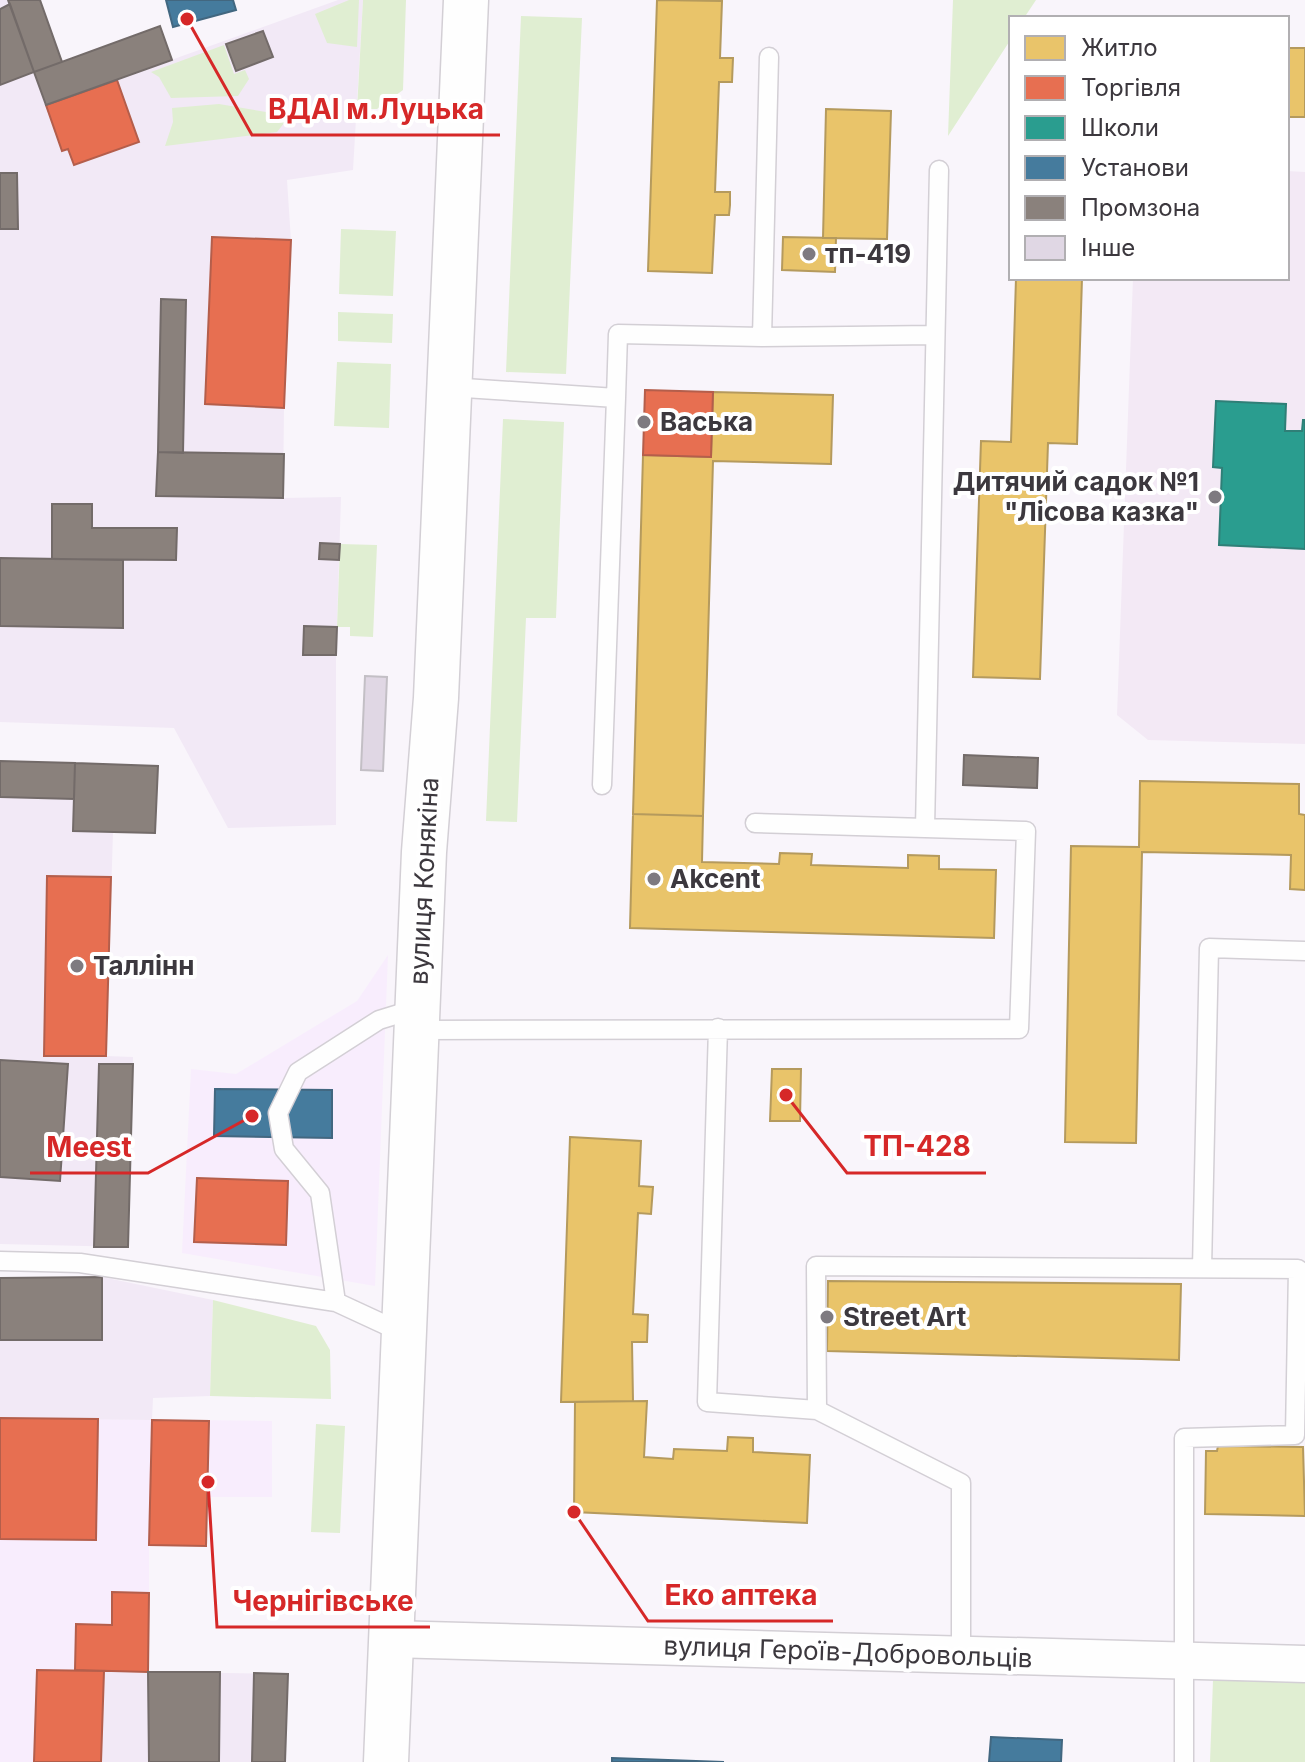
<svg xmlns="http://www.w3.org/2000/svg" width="1305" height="1762" font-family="Inter,sans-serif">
<rect width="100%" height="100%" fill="#f9f5fb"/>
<path fill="#f8edfd" d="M388 955 375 1286 182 1253 191 1069 236 1074 357 1001Z
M0 1418 272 1421V1497H207L206 1546 149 1545V1593L104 1671 101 1762H0Z"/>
<path fill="#f2e9f6" d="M0 0H7L10 4 46 105 338 0H363L353 170 287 180 291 241 284 408 283 498 341 497 336 656V825L228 828 174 728 0 722V626L122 628 123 560 0 558Z
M0 761 158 766 155 833 113 832 106 1056 133 1057 128 1247 0 1244Z
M102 1277 213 1300 210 1396 153 1398 152 1420 0 1418V1278Z
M104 1671 288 1674 285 1762H101Z"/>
<path fill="#f3e9f5" d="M1287 171 1305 172V744L1148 740 1117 715 1133 278H1287Z"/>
<path fill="#e0eed2" d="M349 0H359L357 47 327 43 315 14Z
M363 0H406L403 90 377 109H357Z
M953 0H1036L1024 18H1011V39L948 136Z
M521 16 582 18 566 374 506 372Z
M224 45 234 74 245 70 249 79 238 96 171 98 159 77 151 72Z
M219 104 284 115 285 122 277 132 165 146 173 122 172 108Z
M341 229 396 231 393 296 339 294Z
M338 312 393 314 392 343 338 341Z
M337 362 391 364 389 428 334 426Z
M503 419 564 422 556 618H526L517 822 486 821Z
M340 544 377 545 373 637 350 636V627H337Z
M213 1300 316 1326 330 1350 331 1399 210 1396Z
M316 1424 345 1426 340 1533 311 1532Z
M1213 1680 1305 1683V1762H1210Z"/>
<path fill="#e9c46a" stroke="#b59a5d" stroke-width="2" d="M657 0 722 1 720 58H733L732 82H719L715 192H730V205L729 215H715L712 273 648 271Z
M1287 48H1305V117H1287Z
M826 109 891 111 887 239 823 238Z
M783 237 836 238 835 272 782 270Z
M1016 278H1082L1077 444 1048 443 1040 679 973 677 981 441 1011 442Z
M713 392 833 395 831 464 713 461 703 816 633 814 643 455 711 457Z
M1140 781 1299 784V814L1305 815V890L1290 889 1291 855 1142 852 1136 1143 1065 1142 1071 846 1139 847Z
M633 814 703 816 702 862 779 864 780 853 812 854 811 865 908 868V855L939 856V869L996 870 994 938 630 928Z
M772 1069H801L800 1121H770Z
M570 1137 641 1141 639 1186 653 1187 651 1214 638 1213 633 1314 648 1315 647 1342H632L633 1401 561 1402Z
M828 1281 1181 1284 1179 1360 827 1351Z
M647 1401 644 1457 673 1459 674 1449 727 1451 728 1437 753 1438V1452L810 1455 807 1523 574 1512 575 1402Z
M1218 1446 1303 1447 1305 1516 1205 1514 1206 1451H1217Z"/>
<path fill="#e76f51" stroke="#b45e4b" stroke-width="2" d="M117 80 139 142 74 165 68 149 62 151 46 105Z
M212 237 291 240 284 408 205 404Z
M645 390 713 392 711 457 643 455Z
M47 876 111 877 106 1056H44Z
M197 1178 288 1181 286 1245 194 1242Z
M0 1418 98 1419 96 1540 0 1539Z
M152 1420 209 1421 206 1546 149 1545Z
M112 1592 149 1593 148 1672 75 1670 76 1624 112 1625Z
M37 1670 104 1671 101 1762H34Z"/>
<path fill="#2a9d8f" stroke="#2f7f77" stroke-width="2" d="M1216 401 1286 404 1285 431H1302L1303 420H1305V549L1219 545 1222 468 1213 467Z"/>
<path fill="#457b9d" stroke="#426780" stroke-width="2" d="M166 0H233L236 10 173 27Z
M215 1089 332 1090V1138L214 1136Z
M991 1737 1062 1740 1061 1762H989Z
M612 1758 724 1762H612Z"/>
<path fill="#8a817c" stroke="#736b69" stroke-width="2" d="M8 0H40L62 62 34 72Z
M10 4 34 72 0 85V9Z
M160 26 172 60 46 105 34 72Z
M263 31 273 57 236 71 226 44Z
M0 173H17L18 229H0Z
M161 299 186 300 183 453 158 452Z
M158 452 284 454 283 498 156 496Z
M52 504H92V528H177L176 560 52 559Z
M320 543 340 544 339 560 319 559Z
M0 558 123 560V628L0 626Z
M304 626 337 627 336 655H303Z
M964 755 1038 758 1037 788 963 785Z
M0 761 75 763 74 799 0 797Z
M75 763 158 766 155 833 73 831Z
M0 1060 68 1064 60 1181 0 1177Z
M99 1064H133L128 1247H94Z
M102 1277V1340H0V1278Z
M148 1672H220L219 1762H149Z
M254 1673 288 1674 285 1762H252Z"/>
<path fill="#e0d7e4" stroke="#c3bfc5" stroke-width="2" d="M365 676 387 677 383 771 361 770Z"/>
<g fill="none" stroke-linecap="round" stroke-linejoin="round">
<defs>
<path id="lane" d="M762 337 769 57
M449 387 616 398 618 334 762 337 934 335
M602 785 616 398
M755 823 925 828 939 170
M718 1028 707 1402 817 1410 961 1483V1655
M417 1030 1019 1029 1026 831 925 828
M0 1261 80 1263 336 1302
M1202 1268 1209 948 1305 951
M403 1333 336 1302 320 1193 284 1149 278 1113 298 1072 379 1020 418 1008
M817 1410 816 1266 1298 1269 1295 1435 1184 1438V1762"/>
<path id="street" d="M390 1639 1305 1664"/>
<path id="secondary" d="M386 1762 424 852 436 698 466 0"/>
</defs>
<use href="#lane" stroke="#d3cfd5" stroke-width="21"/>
<use href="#street" stroke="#d3cfd5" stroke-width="39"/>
<use href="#secondary" stroke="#d3cfd5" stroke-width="47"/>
<use href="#lane" stroke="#fefefe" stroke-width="18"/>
<use href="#street" stroke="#fefefe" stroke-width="36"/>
<use href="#secondary" stroke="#fefefe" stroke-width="44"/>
</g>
<g fill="#7e7a80" stroke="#fff" stroke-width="3">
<circle cx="809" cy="254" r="8"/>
<circle cx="644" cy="422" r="8"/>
<circle cx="1215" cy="497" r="8"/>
<circle cx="654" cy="879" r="8"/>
<circle cx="77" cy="966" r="8"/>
<circle cx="827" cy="1317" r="8"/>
</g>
<g text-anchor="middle" stroke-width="8" stroke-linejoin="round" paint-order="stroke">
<g font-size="26" font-weight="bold" fill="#3c383e" stroke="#fff" text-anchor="start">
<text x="825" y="263">тп-419</text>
<text x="660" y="431">Васька</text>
<text x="1199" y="491" text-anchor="end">Дитячий садок №1<tspan x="1199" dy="30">"Лісова казка"</tspan></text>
<text x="670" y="888">Akcent</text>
<text x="93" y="975">Таллінн</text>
<text x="843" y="1326">Street Art</text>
</g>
<g font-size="26" fill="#3c383e" stroke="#fff">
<text transform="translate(424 881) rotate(-87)" y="9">вулиця Конякіна</text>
<text transform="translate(848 1652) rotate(2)" y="9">вулиця Героїв-Добровольців</text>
</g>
</g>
<path fill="none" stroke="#d62828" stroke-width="3" d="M187 19L252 135H500M786 1095L847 1173H986M252 1116L148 1173H30M574 1512L648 1621H833M208 1482L217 1627H430"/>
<g fill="#d62828" stroke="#fff" stroke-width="3">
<circle cx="187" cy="19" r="8"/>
<circle cx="786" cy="1095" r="8"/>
<circle cx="252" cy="1116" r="8"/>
<circle cx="574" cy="1512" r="8"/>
<circle cx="208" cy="1482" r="8"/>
</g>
<g font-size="28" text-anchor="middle" font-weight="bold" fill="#d62828" stroke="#fff" stroke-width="8" stroke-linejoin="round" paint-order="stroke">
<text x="376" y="119">ВДАІ м.Луцька</text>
<text x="917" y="1156">ТП-428</text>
<text x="89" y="1157">Meest</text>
<text x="741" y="1605">Еко аптека</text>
<text x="323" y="1611">Чернігівське</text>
</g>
<rect x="1009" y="16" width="280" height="264" fill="#ffffff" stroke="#b1afb2" stroke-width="2"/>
<rect x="1025" y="36" width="40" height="24" fill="#e9c46a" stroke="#b1afb2" stroke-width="2"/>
<text x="1081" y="56" font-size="24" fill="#3c383e">Житло</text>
<rect x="1025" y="76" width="40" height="24" fill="#e76f51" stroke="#b1afb2" stroke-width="2"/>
<text x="1081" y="96" font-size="24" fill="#3c383e">Торгівля</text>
<rect x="1025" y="116" width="40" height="24" fill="#2a9d8f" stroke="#b1afb2" stroke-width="2"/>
<text x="1081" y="136" font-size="24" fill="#3c383e">Школи</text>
<rect x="1025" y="156" width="40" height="24" fill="#457b9d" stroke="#b1afb2" stroke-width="2"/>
<text x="1081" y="176" font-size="24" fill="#3c383e">Установи</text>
<rect x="1025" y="196" width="40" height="24" fill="#8a817c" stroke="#b1afb2" stroke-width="2"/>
<text x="1081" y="216" font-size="24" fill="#3c383e">Промзона</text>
<rect x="1025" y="236" width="40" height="24" fill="#e0d7e4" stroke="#b1afb2" stroke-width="2"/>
<text x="1081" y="256" font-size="24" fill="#3c383e">Інше</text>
</svg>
